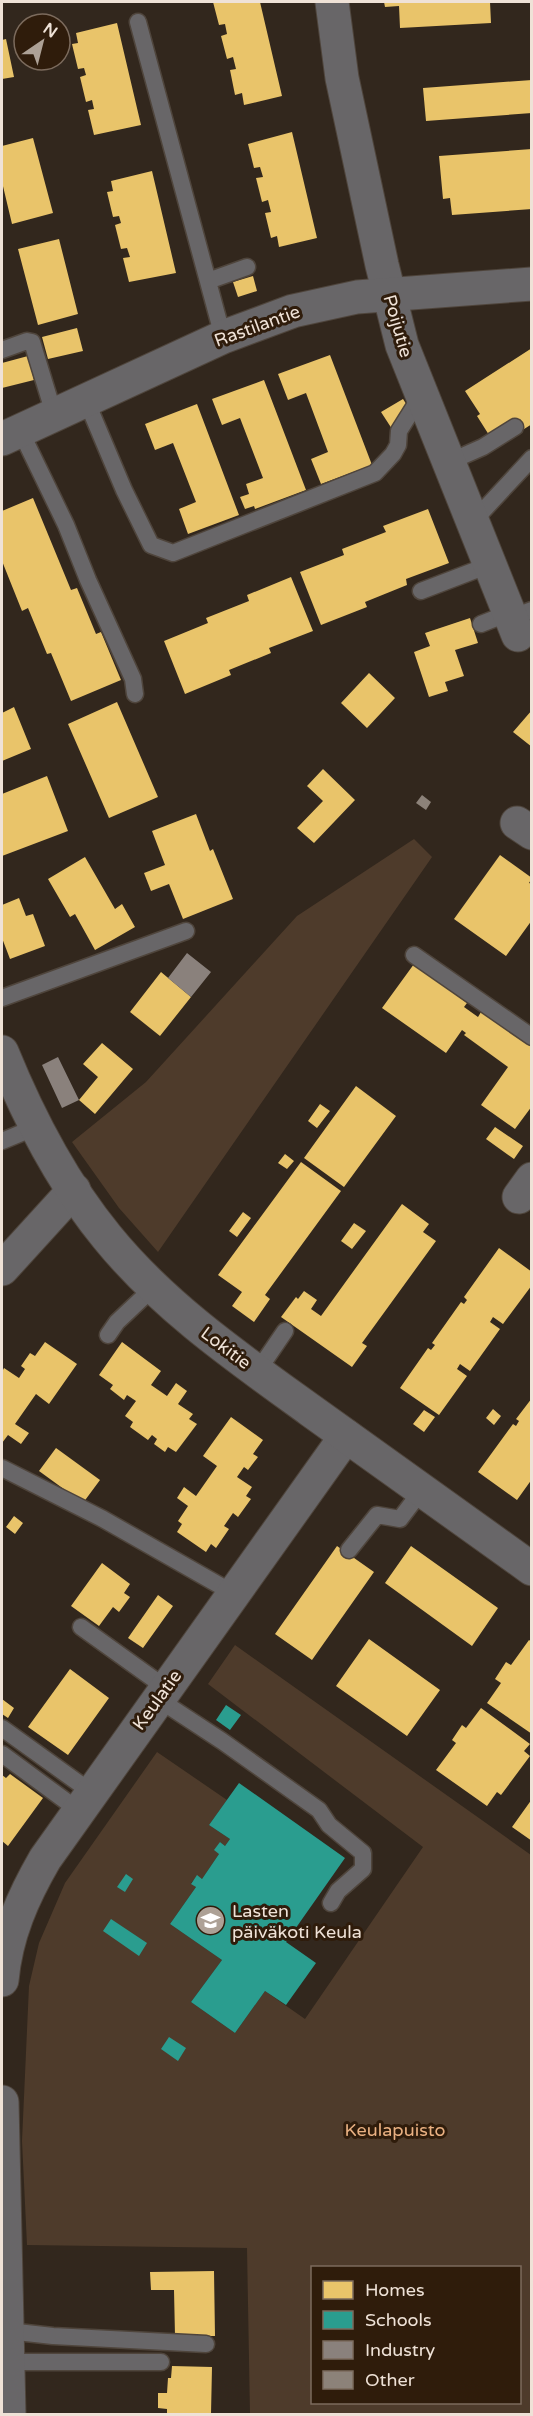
<svg xmlns="http://www.w3.org/2000/svg" width="533" height="2416" font-family="'Varela Round',sans-serif">
<rect width="100%" height="100%" fill="#32271d"/>
<path fill="#4e3b2b" fill-rule="evenodd" d="M414 839 432 857 158 1252 119 1208 72 1142 146 1082 297 916Z
M235 1645 531 1855V2414H250L247 2248 27 2245 22 2141 29 1986 39 1943 65 1883 157 1752 227 1800 209 1825 230 1839 225 1846 220 1842 219 1854 202 1879 197 1876 191 1883 196 1887 170 1924 222 1960 191 2002 235 2033 265 1991 305 2019 423 1847 208 1684ZM312 2268H520V2402H312Z"/>
<path fill="#e9c46a" d="M213 2H260L282 96 244 105 242 93 235 95 230 70 236 69 233 57 227 59 221 36 227 34 225 24 219 25Z
M384 2H490L491 23 400 28 399 6 385 7Z
M117 23 141 125 94 135 88 110 94 109 92 100 86 102 80 77 86 75 84 68 78 69 72 44 78 43 76 33Z
M6 39 14 77 2 79V40Z
M532 80V113L426 121 423 88Z
M292 132 317 238 279 247 277 236 271 238 265 213 271 212 268 200 262 202 256 178 263 177 260 167 254 168 248 144Z
M33 138 53 213 12 224 2 182V146Z
M532 149V209L452 215 450 198 443 199 439 156Z
M152 171 176 273 129 282 123 258 130 257 127 248 121 249 115 225 121 223 119 216 113 217 107 192 113 191 111 181Z
M59 239 78 314 38 325 18 249Z
M253 276 257 291 238 297 233 282Z
M77 328 83 351 48 359 42 337Z
M532 348V424L521 431 514 418 489 435 477 416 480 414 465 391Z
M330 355 372 465 321 484 311 459 328 452 306 393 288 400 278 374Z
M28 356 34 380 2 388V363Z
M264 380 306 490 255 509 254 506 245 509 240 497 249 494 246 484 263 478 240 418 222 425 212 399Z
M403 399 414 416 392 429 381 412Z
M197 404 239 515 188 534 179 509 196 502 173 443 155 450 145 424Z
M33 498 71 590 77 588 96 634 101 632 121 680 71 701 51 653 47 654 28 608 22 611 2 561V511Z
M428 509 449 563 406 579 407 585 365 602 367 607 321 625 300 572 344 555 342 549 386 532 383 526Z
M291 577 313 631 269 648 271 653 229 670 231 675 185 694 164 641 208 623 206 618 249 601 247 595Z
M470 618 478 643 455 650 464 676 445 682 448 691 429 697 414 652 430 646 425 633Z
M369 673 395 698 367 728 341 703Z
M117 702 158 797 109 818 68 724Z
M14 707 31 749 2 761V713Z
M532 710V747L513 732Z
M323 769 355 800 314 843 297 828 323 801 307 786Z
M47 776 68 831 2 856V794Z
M196 814 210 851 213 849 233 899 183 919 169 884 151 891 144 873 165 865 152 831Z
M500 855 532 878 529 883 532 884V920L506 956 454 919Z
M85 857 115 909 122 904 135 927 95 950 75 914 70 917 48 879Z
M19 898 26 916 33 914 45 946 10 959 2 938V905Z
M414 964 467 1003 464 1007 478 1017 481 1012 532 1047V1106L515 1129 481 1105 508 1067 464 1035 466 1033 462 1030 446 1053 382 1008Z
M161 972 191 997 160 1036 130 1012Z
M102 1043 133 1069 95 1114 79 1100 98 1077 83 1064Z
M356 1086 396 1116 344 1187 304 1158Z
M320 1104 330 1111 317 1128 308 1121Z
M495 1127 523 1146 514 1159 486 1139Z
M285 1154 294 1161 287 1169 278 1163Z
M301 1162 341 1191 265 1295 270 1299 254 1322 232 1306 242 1292 218 1275Z
M402 1204 429 1224 423 1232 436 1241 362 1343 367 1346 352 1367 281 1317 296 1297 298 1299 304 1291 317 1300 311 1309 321 1316Z
M243 1212 251 1218 237 1237 229 1231Z
M354 1223 366 1231 352 1249 341 1241Z
M499 1248 532 1272V1285L503 1324 493 1317 490 1322 500 1329 470 1371 460 1364 457 1369 467 1376 439 1415 400 1388 428 1348 431 1350 435 1345 432 1343 461 1302 464 1304 467 1300 464 1297Z
M45 1342 77 1364 49 1404 36 1394 15 1424 29 1433 21 1444 8 1435 2 1443V1372L4 1368 19 1378 25 1369 21 1366 30 1353 35 1356Z
M122 1342 161 1371 151 1385 167 1396 176 1383 187 1391 178 1404 193 1414 189 1419 197 1424 176 1452 168 1447 165 1452 154 1444 157 1439 152 1435 148 1440 130 1427 133 1422 125 1416 136 1401 127 1395 124 1400 110 1389 113 1385 99 1375Z
M532 1398V1479L517 1500 478 1472 513 1424 516 1426 519 1421 516 1419Z
M493 1409 501 1416 494 1425 486 1418Z
M424 1410 435 1417 424 1432 413 1424Z
M231 1417 263 1440 253 1454 258 1457 248 1470 244 1467 237 1477 252 1487 246 1496 251 1499 238 1517 233 1513 224 1526 229 1529 216 1548 211 1544 206 1552 177 1532 182 1524 178 1521 188 1506 177 1498 184 1487 196 1496 217 1466 203 1456Z
M56 1448 100 1480 83 1503 39 1471Z
M14 1516 23 1523 15 1534 6 1527Z
M337 1546 374 1572 312 1660 275 1634Z
M411 1546 498 1608 472 1646 385 1583Z
M102 1563 130 1584 124 1593 130 1597 119 1612 113 1607 99 1626 71 1606Z
M158 1595 173 1606 143 1648 128 1638Z
M369 1639 440 1690 407 1736 336 1686Z
M529 1640 532 1642V1734L487 1703 501 1683 495 1679 506 1662 511 1665Z
M70 1669 109 1698 68 1755 28 1727Z
M2 1699 14 1708 8 1718 2 1714Z
M481 1708 530 1744 524 1751 530 1756 501 1795 497 1792 487 1806 436 1770 456 1743 452 1740 462 1725 466 1728Z
M10 1774 43 1798 8 1846 2 1841V1775L6 1778Z
M532 1799V1841L512 1827Z
M214 2271 215 2336H175L174 2290H151L150 2272Z
M172 2366 212 2367 211 2414H167V2409L158 2408V2393H167L168 2378H171Z"/>
<path fill="#2a9d8f" d="M226 1705 241 1715 230 1730 216 1720Z
M239 1783 345 1858 286 1942 316 1963 286 2005 265 1991 235 2033 191 2002 222 1960 170 1924 196 1887 191 1884 197 1875 202 1879 219 1854 214 1850 220 1842 225 1846 230 1839 209 1825Z
M126 1874 133 1879 125 1892 117 1887Z
M111 1919 147 1943 139 1956 103 1931Z
M169 2037 186 2048 178 2061 161 2049Z"/>
<path fill="#8a817c" d="M187 953 211 972 191 997 168 978Z
M58 1057 79 1100 62 1108 42 1065Z"/>
<path fill="#8c8279" d="M422 795 431 802 426 810 416 803Z"/>
<g fill="none" stroke-linecap="round" stroke-linejoin="round">
<defs>
<path id="service" d="M138 22 223 337
M208 281 247 267
M2 350 27 341 32 342 54 414
M86 400 124 490 151 545 173 553 375 473 393 454 398 445 399 431 421 396
M20 430 66 525 88 580 133 679 135 694
M449 462 483 447 515 427
M470 517 480 514 532 458
M421 591 489 565
M511 618 532 610
M481 624 509 613
M414 955 532 1037
M2 998 186 931
M2 1141 36 1127
M108 1335 117 1322 154 1287
M257 1372 285 1331
M2 1468 103 1519 233 1593
M349 1550 377 1515 400 1519 422 1490
M81 1627 166 1688
M158 1699 222 1741 319 1810 329 1825 363 1853V1869L338 1891 331 1903
M2 1728 91 1792
M2 1754 78 1810
M8 2331 53 2336 206 2344
M9 2362H161"/>
<path id="minor" d="M332 2 342 78 382 265 402 345 518 635
M517 823 532 833
M519 1197 532 1179
M2 1269 74 1190
M2 1980C6 1935 23 1897 45 1859L346 1436
M2 2102 9 2414"/>
<path id="tertiary" d="M2 439 223 337 293 311 357 297 532 284
M2 1052C28 1116 62 1182 107 1237 163 1306 238 1358 310 1410 384 1463 458 1516 532 1569"/>
</defs>
<use href="#service" stroke="#4f453c" stroke-width="19"/>
<use href="#minor" stroke="#4f453c" stroke-width="35"/>
<use href="#tertiary" stroke="#4f453c" stroke-width="35"/>
<use href="#service" stroke="#686668" stroke-width="16"/>
<use href="#minor" stroke="#686668" stroke-width="33"/>
<use href="#tertiary" stroke="#686668" stroke-width="33"/>
</g>
<defs>
<symbol id="school-disc" viewBox="-11 -11 22 22"><circle r="9.5" fill="#ada196" stroke="#2f1c0b"/><path d="M0-5L7-2L0 1L-7-2ZM-4 1L0 2.5L4 1V4Q0 6-4 4Z" fill="#fff"/></symbol>
</defs>
<g fill-rule="evenodd">
<use href="#school-disc" x="194" y="1904" width="33" height="33"/>
</g>
<g text-anchor="middle" stroke-width="6" stroke-linejoin="round" paint-order="stroke">
<g font-size="18" fill="#efe2d7" stroke="#2f1c0b">
<text transform="translate(257 326) rotate(-20)" y="6">Rastilantie</text>
<text transform="translate(398 326) rotate(74)" y="6">Poijutie</text>
<text transform="translate(226 1348) rotate(37)" y="6">Lokitie</text>
<text transform="translate(157 1700) rotate(-54)" y="6">Keulatie</text>
</g>
<g font-size="18" fill="#efe2d7" stroke="#2f1c0b" text-anchor="start">
<text x="232" y="1917">Lasten<tspan x="232" dy="21">päiväkoti Keula</tspan></text>
</g>
<g font-size="18" fill="#eab182" stroke="#2f1c0b">
<text x="395" y="2136">Keulapuisto</text>
</g>
</g>
<rect width="533" height="2416" fill="none" stroke="#efe2d7" stroke-width="6"/>
<rect x="311" y="2266" width="210" height="138" fill="#2f1c0b" stroke="#7c6b5d" stroke-width="1.5"/>
<rect x="323" y="2281" width="30" height="18" fill="#e9c46a" stroke="#7c6b5d" stroke-width="1.5"/>
<text x="365" y="2296" font-size="18" fill="#efe2d7">Homes</text>
<rect x="323" y="2311" width="30" height="18" fill="#2a9d8f" stroke="#7c6b5d" stroke-width="1.5"/>
<text x="365" y="2326" font-size="18" fill="#efe2d7">Schools</text>
<rect x="323" y="2341" width="30" height="18" fill="#8a817c" stroke="#7c6b5d" stroke-width="1.5"/>
<text x="365" y="2356" font-size="18" fill="#efe2d7">Industry</text>
<rect x="323" y="2371" width="30" height="18" fill="#8c8279" stroke="#7c6b5d" stroke-width="1.5"/>
<text x="365" y="2386" font-size="18" fill="#efe2d7">Other</text>
<g transform="translate(42 42) rotate(35)"><circle r="28" fill="#2f1c0b" stroke="#7c6b5d" stroke-width="1.5"/>
<path d="M0-4.5L10 22L0 15L-10 22Z" fill="#ada196"/>
<text y="-9" font-size="16" font-weight="bold" text-anchor="middle" fill="#efe2d7">N</text>
</g>
</svg>
